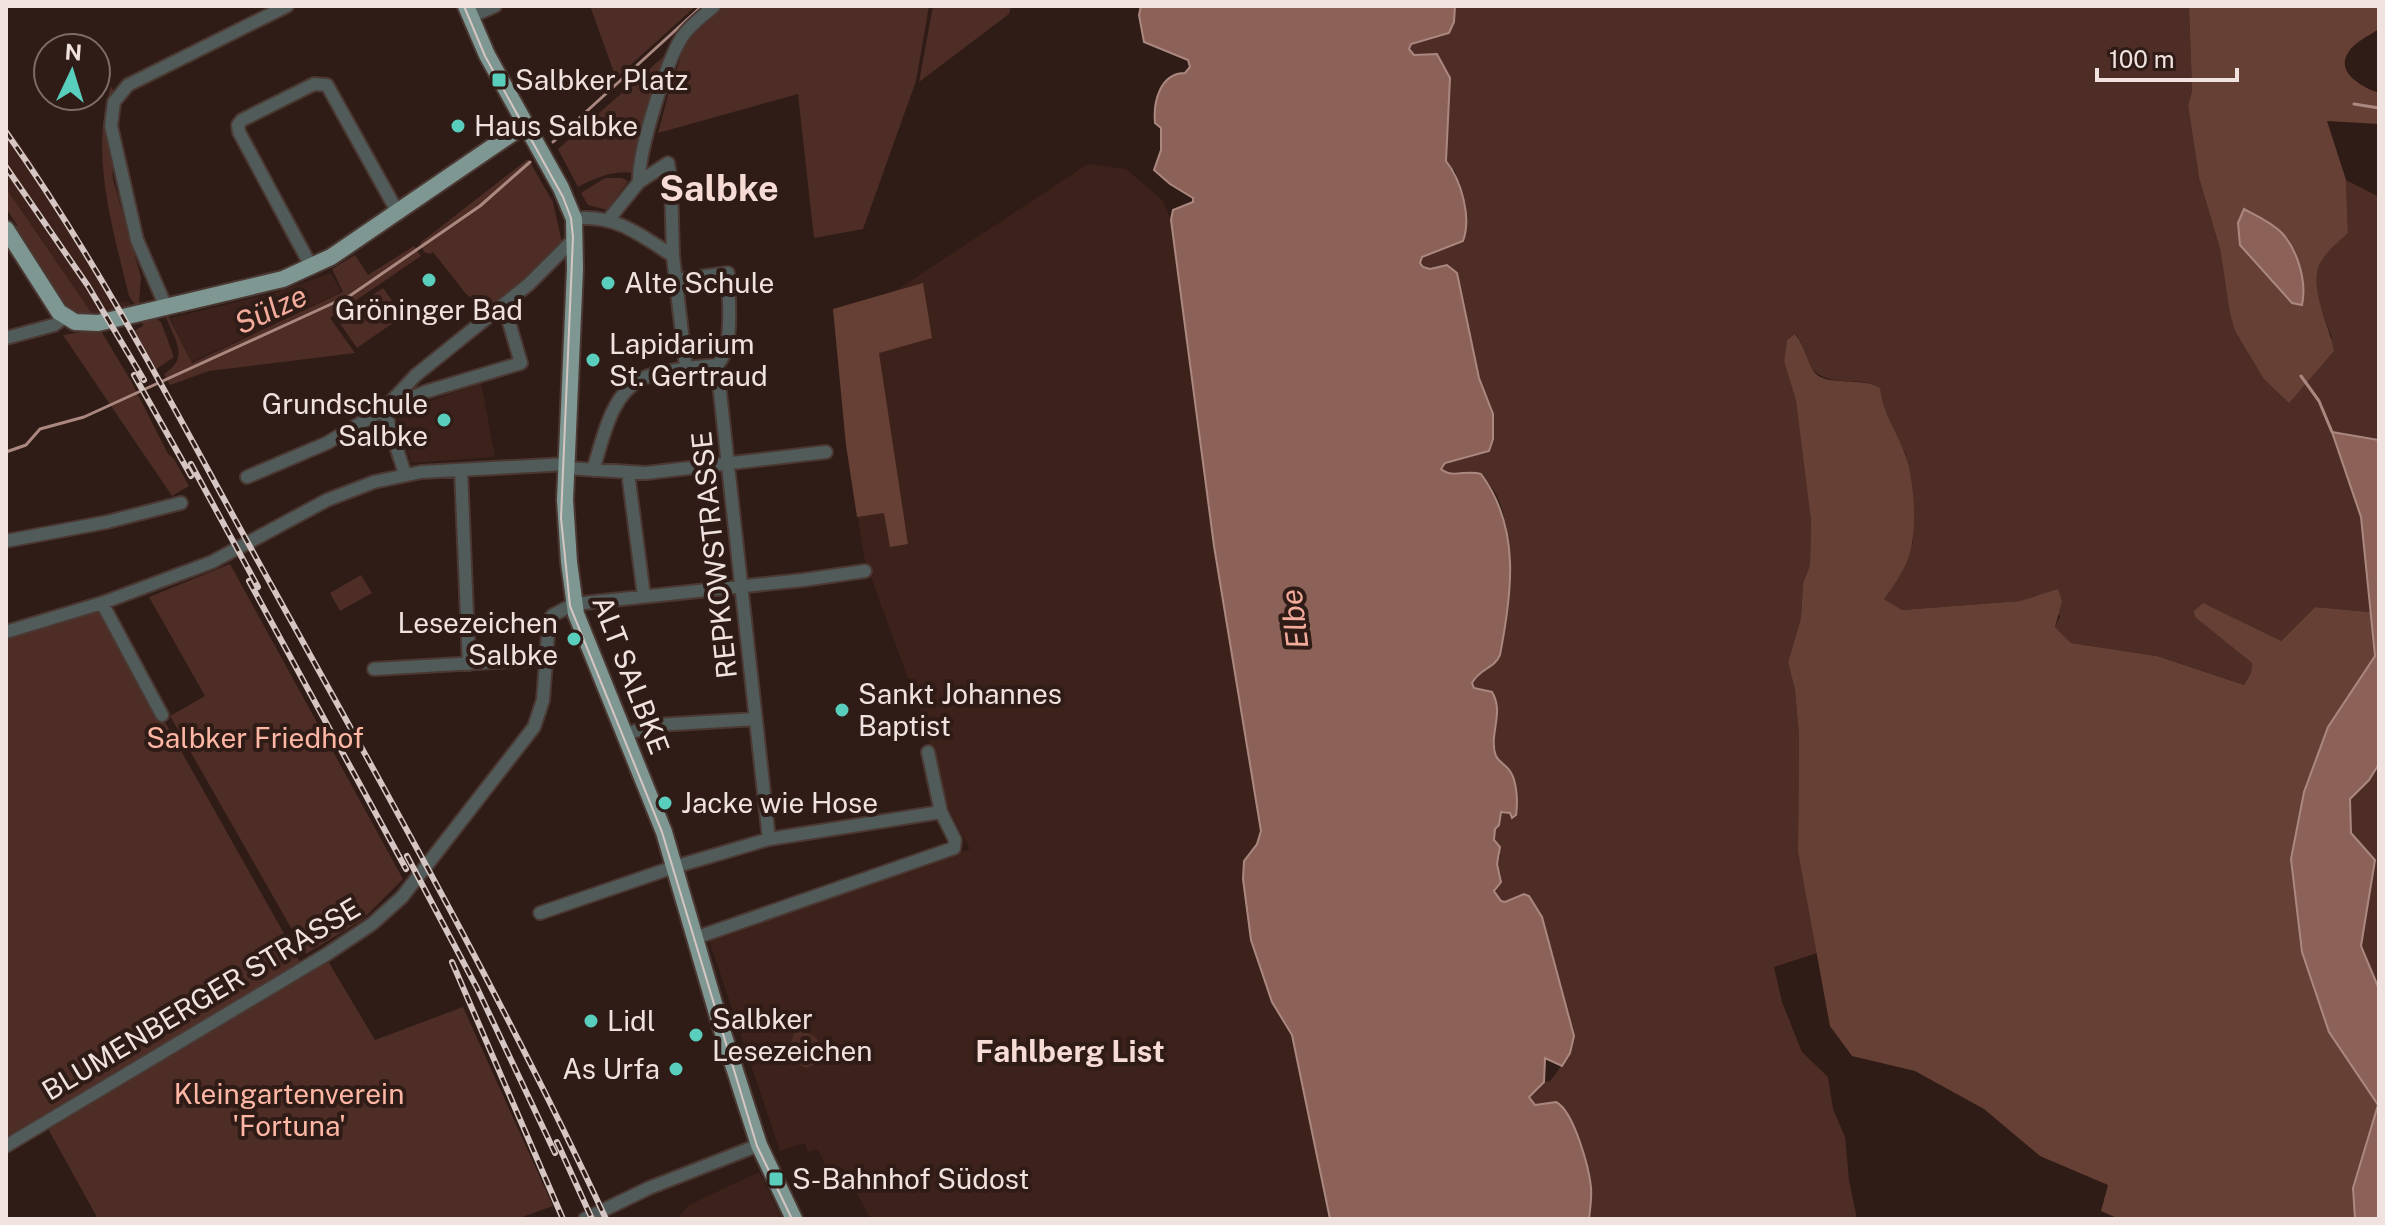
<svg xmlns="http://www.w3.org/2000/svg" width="2385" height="1225" font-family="'Public Sans',sans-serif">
<rect width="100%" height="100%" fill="#301c17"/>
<path fill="#3c221b" d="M6 125 33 163 117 302 129 301 132 306 93 315 6 188Z
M1088 164 1126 169 1162 200 1171 220 1214 546 1261 831 1257 844 1244 861 1247 913 1272 1001 1292 1035 1330 1219H871L843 1168 830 1175 818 1149 808 1152 805 1143 780 1151 709 940 970 849 947 806 921 713 865 561 846 445 833 309 897 290Z
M331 273 341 292 191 362 170 318 271 294Z
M481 383 495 457 411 463 396 413Z
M759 1172 782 1219H676L689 1205Z"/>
<path fill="#4d2d25" d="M590 6H696L616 78Z
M725 6H929L916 81 863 229 814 238 798 94 658 133 669 91 686 42Z
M933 6H1011L1009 14 919 82Z
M1455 6H2189L2192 91 2188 105 2199 178 2220 249 2230 314 2235 331 2263 378 2332 338C2325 316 2308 284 2321 261 2326 251 2340 241 2348 233L2346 180 2379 197V440L2332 433 2361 517 2370 612 2315 607 2281 641 2196 617 2252 663 2251 673 2244 685 2157 656 2071 643 2055 627 2060 616 2034 596 2021 601 1902 610 1884 599 1908 560 1913 541 1906 455 1882 408 1865 382C1845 380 1818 384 1809 363 1804 351 1803 344 1796 334L1787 340 1784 361 1796 401 1811 521 1810 565 1803 583 1801 618 1788 662 1795 690 1799 736 1798 852 1817 953 1774 967 1782 1002 1802 1052 1828 1077 1833 1109 1845 1137 1849 1180 1857 1219H1589C1590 1209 1592 1198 1591 1187 1589 1168 1574 1111 1556 1102L1535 1105 1529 1097 1544 1082 1550 1081C1563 1066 1567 1054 1574 1036L1542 917 1529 896 1523 894 1505 902 1501 901 1494 890 1501 875 1497 864 1501 855 1494 841 1495 829 1499 825 1501 811 1510 813 1512 818 1516 815 1514 782 1511 772 1497 758 1494 741 1498 713 1487 690 1474 688 1472 683C1479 670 1495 668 1500 655 1509 610 1517 536 1496 494 1492 487 1486 481 1481 474H1451L1441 469 1445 463 1489 451 1493 439V414L1479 378 1457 273 1437 266 1430 269 1423 267 1420 263 1422 257 1463 240 1456 173 1446 161 1450 94 1417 55 1411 52 1409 46 1456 9Z
M663 57 668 65 633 173C614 170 595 178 578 187L558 149Z
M111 86 114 92 110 96 106 118 111 136 113 179 141 277 139 304 135 305 129 296C113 229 89 154 111 86Z
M528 159 553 202 562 243 526 280 487 310 466 294 433 252 430 254 424 252 420 243Z
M605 178H622L628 181 607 210 588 205 581 193Z
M6 188 93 315C88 315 84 316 79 314 56 307 28 253 14 232L17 225 6 208Z
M414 246 421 256 330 318 355 353 209 371 170 385 164 374C190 357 175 341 166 317L168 316 192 363 343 292 332 269 355 255 368 275Z
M383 288 403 316 357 348 337 319Z
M155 318 161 322 174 357 155 370 134 331 143 326 142 321Z
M100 329 131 381 168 454 174 459 189 486 172 496 63 335Z
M230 564 403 879 362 920 306 954 170 716 205 696 149 597Z
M361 575 372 593 340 611 330 593Z
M95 610 100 614 157 719 162 717 300 962 6 1137V636Z
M2379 764V989L2361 946 2375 860 2351 833 2350 799 2369 780Z
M328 961 375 1040 463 1007 553 1206 517 1219H98L47 1127Z
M796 1028 814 1036 830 1055 829 1059 806 1068 796 1063 790 1045Z"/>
<path fill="#663f35" d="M2189 6H2379V29C2370 35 2353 43 2348 53 2335 73 2364 88 2379 93V124L2327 121 2346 180 2348 233C2340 241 2328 250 2322 260 2306 284 2330 326 2334 351L2289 403 2263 378 2235 331 2230 314 2220 249 2199 178 2188 105 2192 91Z
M923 283 932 338 879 353 908 544 890 547 884 513 857 517 846 445 833 309Z
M1795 334C1806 347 1807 365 1816 374 1828 386 1863 377 1880 388 1883 416 1898 432 1906 457 1915 484 1918 536 1907 562 1901 575 1893 587 1884 599L1902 610 2020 601 2058 589 2062 601 2055 627 2071 643 2157 656 2244 685 2251 673 2252 663 2195 617 2194 611 2203 603 2281 641 2315 607 2370 612 2375 656 2328 727 2302 952 2329 1032 2378 1105 2353 1188 2355 1219H2119L2101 1211 2108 1185 2040 1156 1984 1109 1915 1071 1852 1056 1830 1026 1798 852 1799 736 1795 690 1788 662 1801 618 1803 583 1810 565 1811 521 1796 401 1784 361 1787 340Z"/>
<path fill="#8c6258" stroke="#aa8880" stroke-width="2" d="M1141 6H1455L1454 22 1449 33 1411 44 1409 49 1414 55 1437 54 1450 78 1446 161C1461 180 1472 217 1463 241L1422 257 1420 263 1423 267 1430 269 1447 265 1457 273 1479 378 1493 414V439L1489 451 1445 463 1441 469C1452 479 1467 469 1481 474 1521 528 1512 593 1500 655 1495 668 1479 669 1472 683L1474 688 1492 692C1505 713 1488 735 1496 756 1499 762 1506 765 1510 771 1517 781 1518 802 1516 815L1512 818 1510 813 1501 812 1499 825 1495 829 1494 840 1500 847 1497 864 1501 882 1494 891 1501 901 1505 902 1524 894 1529 896 1542 917 1574 1036 1570 1053 1562 1066 1545 1058 1544 1082 1529 1097 1535 1105 1556 1102C1574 1111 1589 1168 1591 1187 1592 1198 1590 1209 1589 1219H1330L1292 1035 1272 1002 1251 940 1243 879 1244 861 1257 844 1261 831 1214 546 1171 220 1173 210 1193 202V198L1170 184 1154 170 1161 150V128L1155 123C1153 102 1160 73 1185 73L1190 67 1188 60 1144 42 1139 15Z
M2244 209C2257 216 2271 222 2282 233 2298 251 2307 282 2302 305L2292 303 2240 245 2238 223Z
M2332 432 2379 440V764L2369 780 2350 799 2351 833 2375 860 2361 946 2379 989V1219H2355L2353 1188 2378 1105 2329 1032 2302 952 2291 859 2304 792 2328 727 2375 656 2361 517Z"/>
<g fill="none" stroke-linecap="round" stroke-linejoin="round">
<path stroke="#aa8880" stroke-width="3" d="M2354 104 2379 108
M553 142 702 6
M2301 376 2319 401 2332 432
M6 452 26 445 40 429 84 417 351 295 480 206 530 162"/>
<defs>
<path id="minor" d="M470 17 495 6
M639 182C638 152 666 62 682 37 690 25 703 16 714 6
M574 219C614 213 642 236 673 256L686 368C672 371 656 372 643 378 610 394 603 440 593 470
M609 219 639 182 668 163 671 180 673 256
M312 268 239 132 238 125 242 120 314 84 327 85 397 211
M676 280 728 273C728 296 735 348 717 365
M166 307 137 240 111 126 114 102 128 85 287 6
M6 338 54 325 65 317
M717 365 769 839
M686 368 717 365
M566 468 646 473 826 452
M461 470 469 664
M628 473 644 596
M405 474 384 409 425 392 521 363 504 305
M247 477 327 443 384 409 416 375 529 284 576 237
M6 541 107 522 181 503
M102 603 162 715
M6 632 102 603 212 562 327 500 374 482 421 472 567 464
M374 669 546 659
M625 734 656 725 756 719
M540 913 674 867 769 839 941 812
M695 938 954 848 955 840 941 812 928 752
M6 1146 327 954 372 924 402 897 534 727 543 700 549 620 553 615 574 604 803 580 865 571
M585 1219 649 1188 759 1145"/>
<path id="major" d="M466 6 487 55 561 188 574 219 575 269 565 500 569 562 576 614 664 832 721 1027 759 1145 794 1219
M6 229 59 312 75 322 98 323 283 279 331 257 526 124"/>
</defs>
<use href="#minor" stroke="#4b3833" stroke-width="16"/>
<use href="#major" stroke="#4b3833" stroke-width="20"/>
<use href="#minor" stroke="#515c5a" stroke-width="12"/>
<use href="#major" stroke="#7f9792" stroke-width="16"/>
<path stroke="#d5c6c3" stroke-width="2" d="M464 6 485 56 563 197 571 218 573 237 561 518 570 606 662 832 757 1146 792 1219"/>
<defs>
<path id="rail" d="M6 132C108 276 188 436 274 590 389 797 506 1004 606 1219
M6 167 88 286 144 380
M134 375 191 476
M191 464 258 587
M249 581 406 869
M407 856 477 988 555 1153
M452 962 563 1219
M557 1142 592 1219"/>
</defs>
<use href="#rail" stroke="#d5c6c3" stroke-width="6"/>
<use href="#rail" stroke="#301c17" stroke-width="3" stroke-dasharray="9" stroke-linecap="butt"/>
</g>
<g fill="#5acebd" stroke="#301c17" stroke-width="3">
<rect x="491" y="72" width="16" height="16" rx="4"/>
<circle cx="458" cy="126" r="8"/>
<circle cx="429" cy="280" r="8"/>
<circle cx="608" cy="283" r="8"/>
<circle cx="593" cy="360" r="8"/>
<circle cx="444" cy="420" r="8"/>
<circle cx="574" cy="639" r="8"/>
<circle cx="842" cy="710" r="8"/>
<circle cx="665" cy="803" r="8"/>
<circle cx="591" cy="1021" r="8"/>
<circle cx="696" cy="1035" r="8"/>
<circle cx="676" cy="1069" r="8"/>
<rect x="768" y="1171" width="16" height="16" rx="4"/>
</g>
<g text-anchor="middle" stroke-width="8" stroke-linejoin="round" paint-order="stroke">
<g font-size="28" fill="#f0e2df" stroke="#301c17" text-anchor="start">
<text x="515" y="90">Salbker Platz</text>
<text x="474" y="136">Haus Salbke</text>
<text x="624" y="293">Alte Schule</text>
<text x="429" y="320" text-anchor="middle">Gröninger Bad</text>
<text x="609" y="354">Lapidarium<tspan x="609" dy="32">St. Gertraud</tspan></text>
<text x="428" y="414" text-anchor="end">Grundschule<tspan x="428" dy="32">Salbke</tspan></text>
<text x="558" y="633" text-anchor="end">Lesezeichen<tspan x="558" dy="32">Salbke</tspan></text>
<text x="858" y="704">Sankt Johannes<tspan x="858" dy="32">Baptist</tspan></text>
<text x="681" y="813">Jacke wie Hose</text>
<text x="712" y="1029">Salbker<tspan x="712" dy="32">Lesezeichen</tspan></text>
<text x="607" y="1031">Lidl</text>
<text x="660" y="1079" text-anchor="end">As Urfa</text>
<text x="792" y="1189">S-Bahnhof Südost</text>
</g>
<g font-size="28" fill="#f0e2df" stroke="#301c17">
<text transform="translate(714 555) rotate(-96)" y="10">REPKOWSTRASSE</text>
<text transform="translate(631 675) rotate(69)" y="10">ALT SALBKE</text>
<text transform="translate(201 999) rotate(-31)" y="10">BLUMENBERGER STRASSE</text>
</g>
<g font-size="28" fill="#ffb7a5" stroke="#301c17">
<text x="255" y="748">Salbker Friedhof</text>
<text x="289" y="1104">Kleingartenverein<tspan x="289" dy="32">'Fortuna'</tspan></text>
</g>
<g font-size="30" font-style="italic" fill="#f3ac9b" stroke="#301c17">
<text transform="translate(271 310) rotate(-25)" y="10">Sülze</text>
<text transform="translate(1295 619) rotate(-97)" y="10">Elbe</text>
</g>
<g font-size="30" font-weight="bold" fill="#f7dcd5" stroke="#301c17">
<text x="1070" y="1062">Fahlberg List</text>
</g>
<g font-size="36" font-weight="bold" fill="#f7dcd5" stroke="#301c17">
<text x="719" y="201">Salbke</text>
</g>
</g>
<rect width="2385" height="1225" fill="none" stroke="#f0e2df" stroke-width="16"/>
<g transform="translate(72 72) rotate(4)"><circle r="38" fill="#301c17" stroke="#7d6b67" stroke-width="2"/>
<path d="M0-6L14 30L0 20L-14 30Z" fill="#5acebd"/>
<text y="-12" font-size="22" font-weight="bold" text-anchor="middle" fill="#f0e2df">N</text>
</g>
<path d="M2097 68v12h140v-12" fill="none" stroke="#f0e2df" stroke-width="4"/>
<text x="2109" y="68" font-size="24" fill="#f0e2df" stroke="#301c17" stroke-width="6" paint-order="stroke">100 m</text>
</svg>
